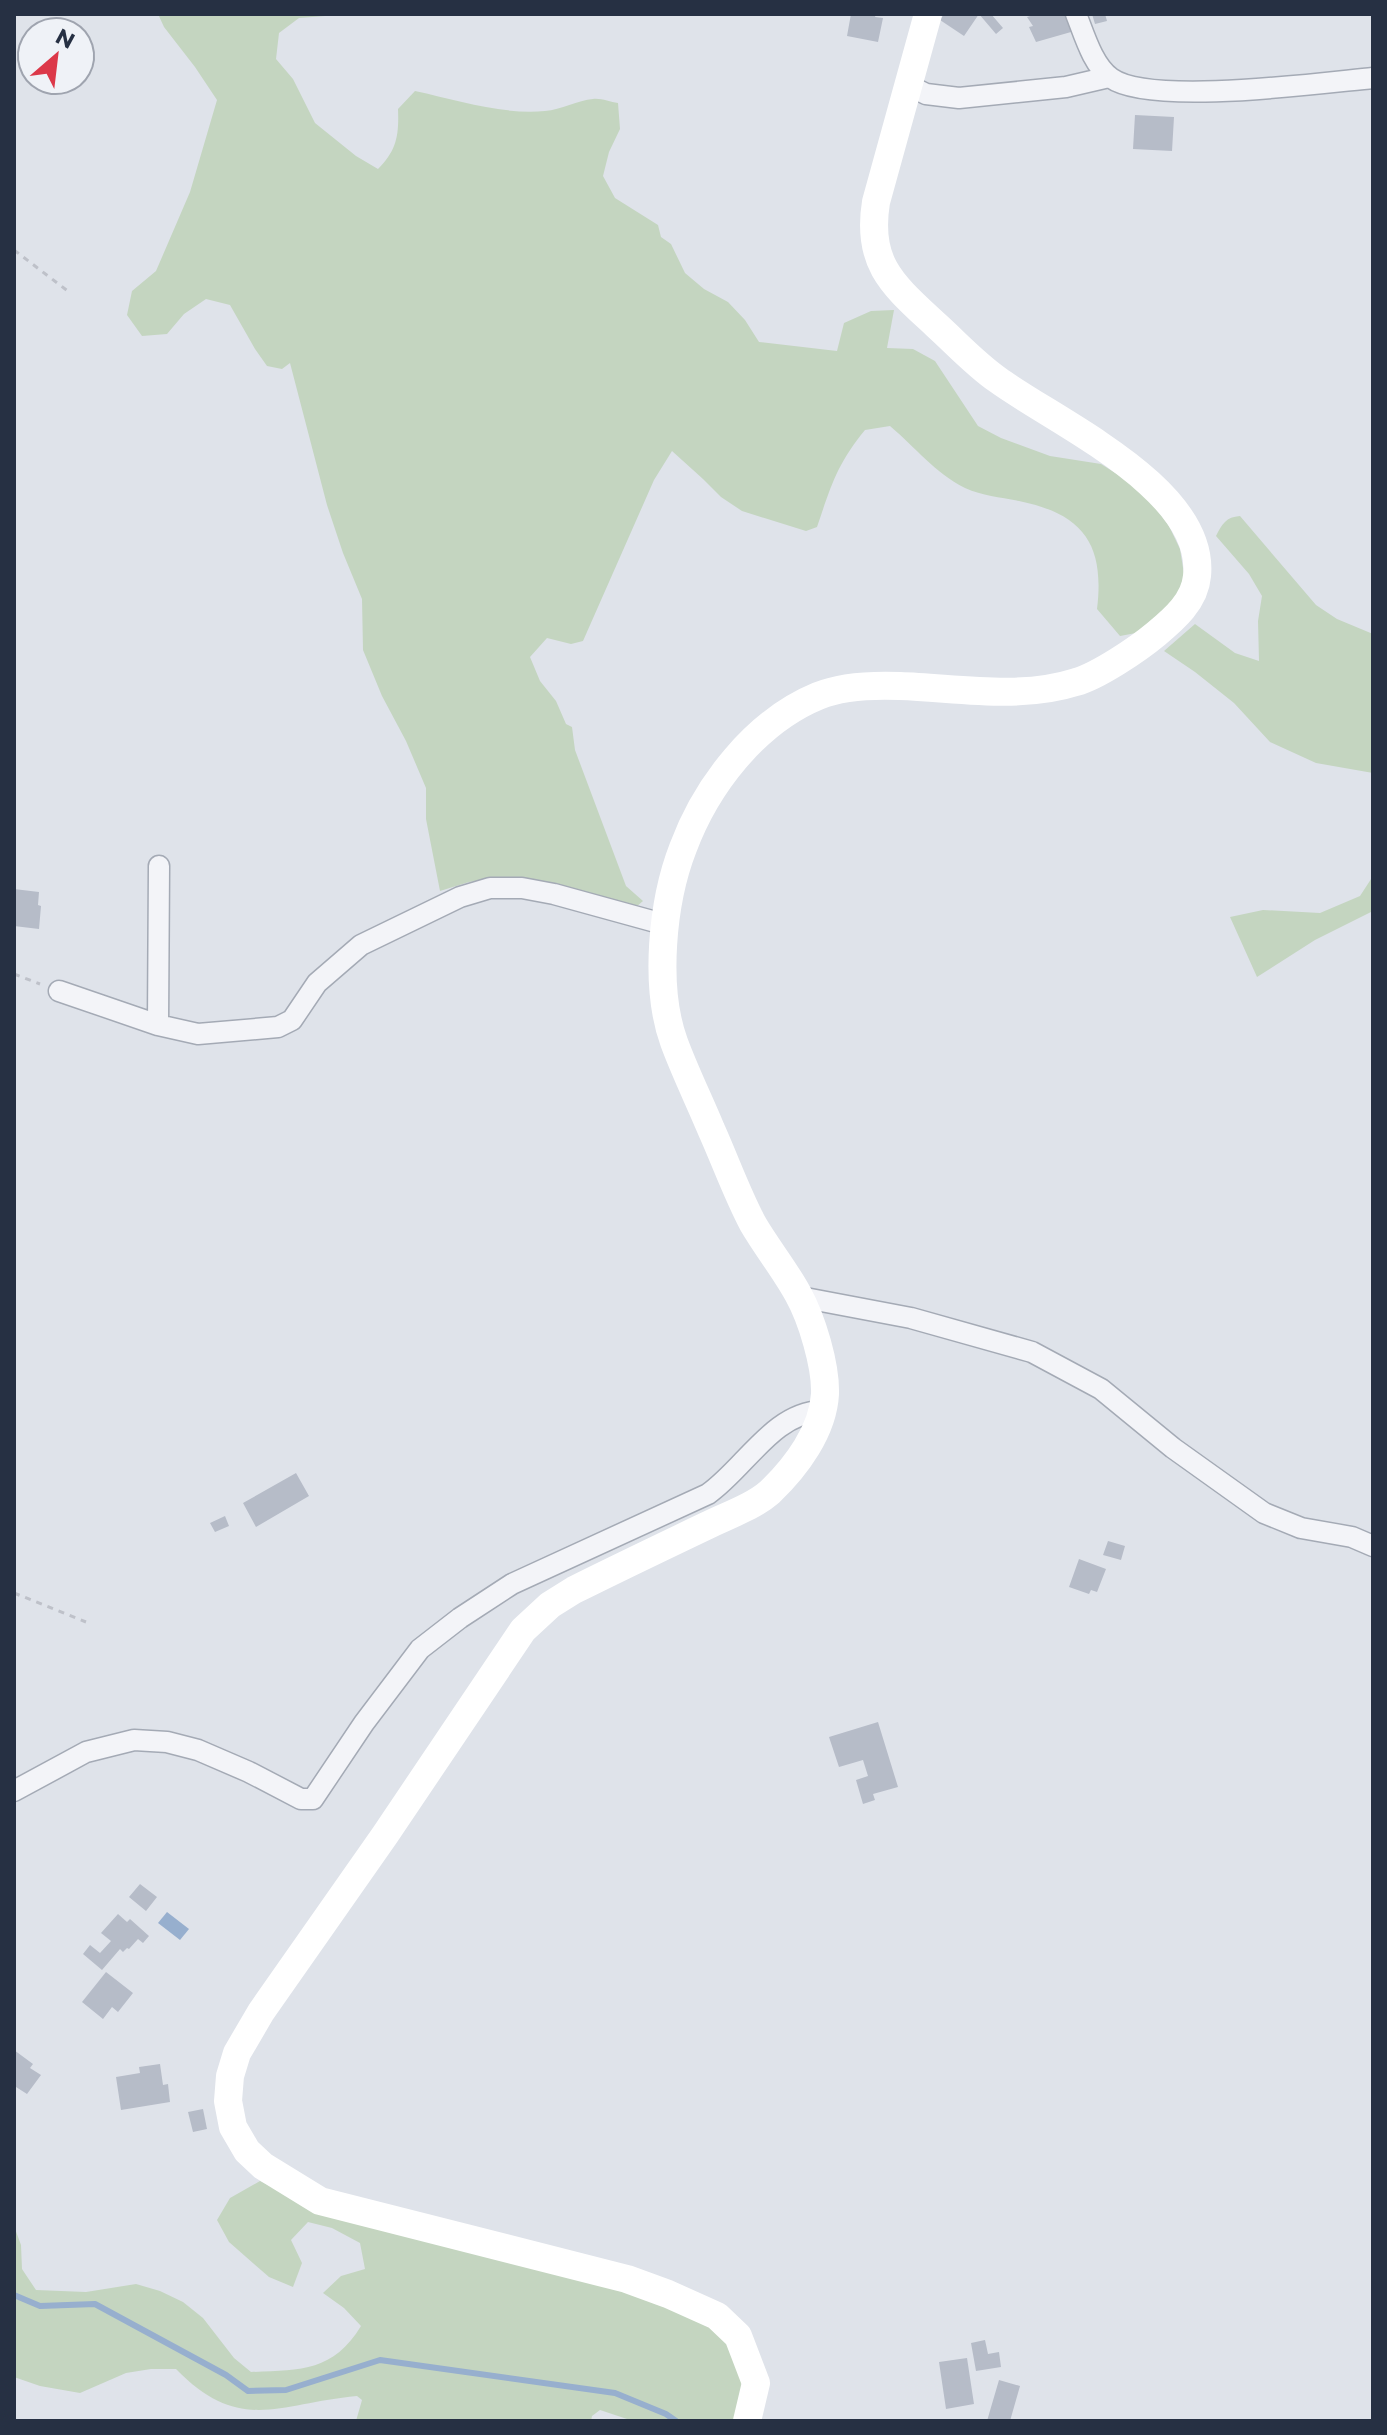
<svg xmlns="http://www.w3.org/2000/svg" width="1387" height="2435" font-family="Montserrat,sans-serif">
<rect width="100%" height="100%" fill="#dfe3ea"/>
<path fill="#c4d5c0" d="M158 14H327L325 16 299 18 279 33 276 59 293 79 315 123 356 156 378 169C397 150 399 135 398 109L415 91C457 100 502 115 545 111 561 110 578 100 593 99 601 98 610 102 618 103L620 129 609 152 603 176 615 198 658 225 661 237 671 244 685 273 704 289 728 302 745 320 759 342 837 351 844 323 871 311 894 310 887 348 913 349 935 361 978 426 1001 438 1050 456 1101 464 1144 491 1169 526 1180 549 1184 574 1180 591 1171 605 1136 633 1120 636 1097 609C1105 544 1083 514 1019 501 1000 497 983 496 965 488 934 472 916 448 890 426L865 430C837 464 831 486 817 527L806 531 742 511 721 497 703 479 672 451 654 480 583 641 571 644 547 638 530 657 540 681 556 701 566 724 572 727 575 750 626 886 643 901 636 907 539 881 505 877 469 882 440 891 426 819V788L406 741 382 696 363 650 362 599 343 553 327 505 290 363 282 369 267 366 255 349 230 305 206 299 184 314 167 334 142 336 127 315 132 291 156 271 190 192 217 100 195 67 164 27Z
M1240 516 1316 605 1337 619 1373 634V773L1316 763 1270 742 1234 703 1195 672 1164 651 1195 624 1235 653 1259 661 1258 621 1262 596 1249 574 1216 536C1222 524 1226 517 1240 516Z
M1373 876V911L1315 940 1257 977 1230 917 1263 910 1320 913 1360 896Z
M260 2181 316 2208 618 2286 721 2330 739 2354 743 2405 735 2421H633L600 2410 592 2416 591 2421H356L362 2400 357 2396C279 2403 240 2435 176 2369H151L126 2373 80 2393 40 2386 14 2377V2226L21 2245 22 2269 36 2290 86 2292 136 2284 160 2291 183 2302 203 2318 234 2358 251 2372C300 2370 333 2372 361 2326L344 2308 323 2293 341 2276 365 2269 360 2243 332 2228 308 2222 291 2240 302 2263 293 2287 269 2277 229 2242 217 2220 230 2198Z"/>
<path fill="#97afce" d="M167 1912 189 1929 180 1940 158 1923Z"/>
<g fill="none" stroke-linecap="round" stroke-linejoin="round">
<path stroke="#97afce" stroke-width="6" d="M14 2295 40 2306 95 2304 226 2375 248 2391 286 2390 380 2360 615 2393 666 2414 676 2421"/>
</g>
<path fill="#b6bcc8" d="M851 14H876L875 17 883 18 878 42 847 36Z
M944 14H979L964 36 940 20Z
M979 14H991L1003 28 996 34Z
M1037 14H1072L1078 30 1036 42 1029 27 1033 26 1027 17Z
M1092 14H1105L1107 21 1095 24Z
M1135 115 1174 117 1172 151 1133 149Z
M14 889 39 892 38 905 41 906 39 929 14 926Z
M296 1473 309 1496 256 1527 243 1503Z
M225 1516 229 1526 215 1532 210 1523Z
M1108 1541 1125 1546 1121 1560 1103 1555Z
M1079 1559 1106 1569 1097 1592 1091 1590 1089 1594 1069 1587Z
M878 1722 898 1787 873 1794 875 1800 863 1804 856 1780 868 1776 863 1760 839 1767 829 1737Z
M140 1884 157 1897 146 1911 129 1897Z
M118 1914 127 1922 130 1919 149 1936 143 1943 138 1939 129 1949 127 1948 123 1952 120 1949 102 1970 83 1954 90 1945 100 1953 111 1941 101 1933Z
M106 1972 133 1993 118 2012 112 2007 103 2019 82 2002Z
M14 2050 33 2064 30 2068 41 2075 27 2094 16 2087 14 2090Z
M160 2064 163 2085 168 2084 170 2102 121 2110 116 2077 140 2073 139 2067Z
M203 2109 207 2129 193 2132 188 2112Z
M985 2340 988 2354 999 2352 1001 2367 976 2371 971 2343Z
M967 2358 974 2404 946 2409 939 2362Z
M999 2380 1020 2386 1010 2421H987Z"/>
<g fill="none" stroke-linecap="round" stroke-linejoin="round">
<defs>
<path id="street" d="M1076 14C1084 34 1093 66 1111 78 1150 106 1320 83 1373 78
M908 85 926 94 959 98 1066 87 1109 77
M59 991 158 1025 198 1034 278 1027 292 1020 317 983 361 945 460 897 490 888H522L554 894 663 924
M158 1025 159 866
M800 1297 911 1318 1032 1352 1101 1389 1173 1448 1264 1513 1301 1528 1352 1537 1373 1546
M14 1791 86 1752 134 1740 167 1742 198 1750 249 1772 301 1799H313L364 1723 420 1649 460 1618 512 1584 708 1494C745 1468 773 1413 821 1411"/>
</defs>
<use href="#street" stroke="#a4aab5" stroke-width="23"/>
<path stroke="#bec1c9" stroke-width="3" stroke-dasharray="6 6" stroke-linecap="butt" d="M14 250 69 292
M14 974 40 984
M14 1593 86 1622"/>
<use href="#street" stroke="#f3f4f8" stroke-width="20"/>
<path stroke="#fff" stroke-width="28" d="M747 2421 756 2383 738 2336 717 2316 668 2294 627 2279 320 2201 263 2166 247 2151 233 2127 228 2101 230 2076 237 2053 261 2012 385 1835 523 1630 550 1605 574 1590C618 1568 662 1547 706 1526 726 1516 753 1507 770 1492 796 1467 823 1431 825 1394 826 1366 812 1319 798 1294 785 1270 767 1248 753 1224 737 1194 725 1160 711 1129 699 1100 685 1072 674 1042 654 987 662 902 683 848 706 786 755 722 818 696 842 686 874 685 900 686 958 688 1020 700 1076 682 1098 676 1138 649 1156 634 1174 619 1195 601 1197 576 1206 489 1057 423 998 380 975 364 956 343 936 325 893 285 866 264 876 202L928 14"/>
</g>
<rect width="1387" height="2435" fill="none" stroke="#263043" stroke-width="32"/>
<g transform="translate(56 56) rotate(28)"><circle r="38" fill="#eff2f7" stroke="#9fa4af" stroke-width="2"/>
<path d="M0-6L14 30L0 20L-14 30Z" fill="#dc3849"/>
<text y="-12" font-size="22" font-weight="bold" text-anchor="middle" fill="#263043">N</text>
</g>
</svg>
